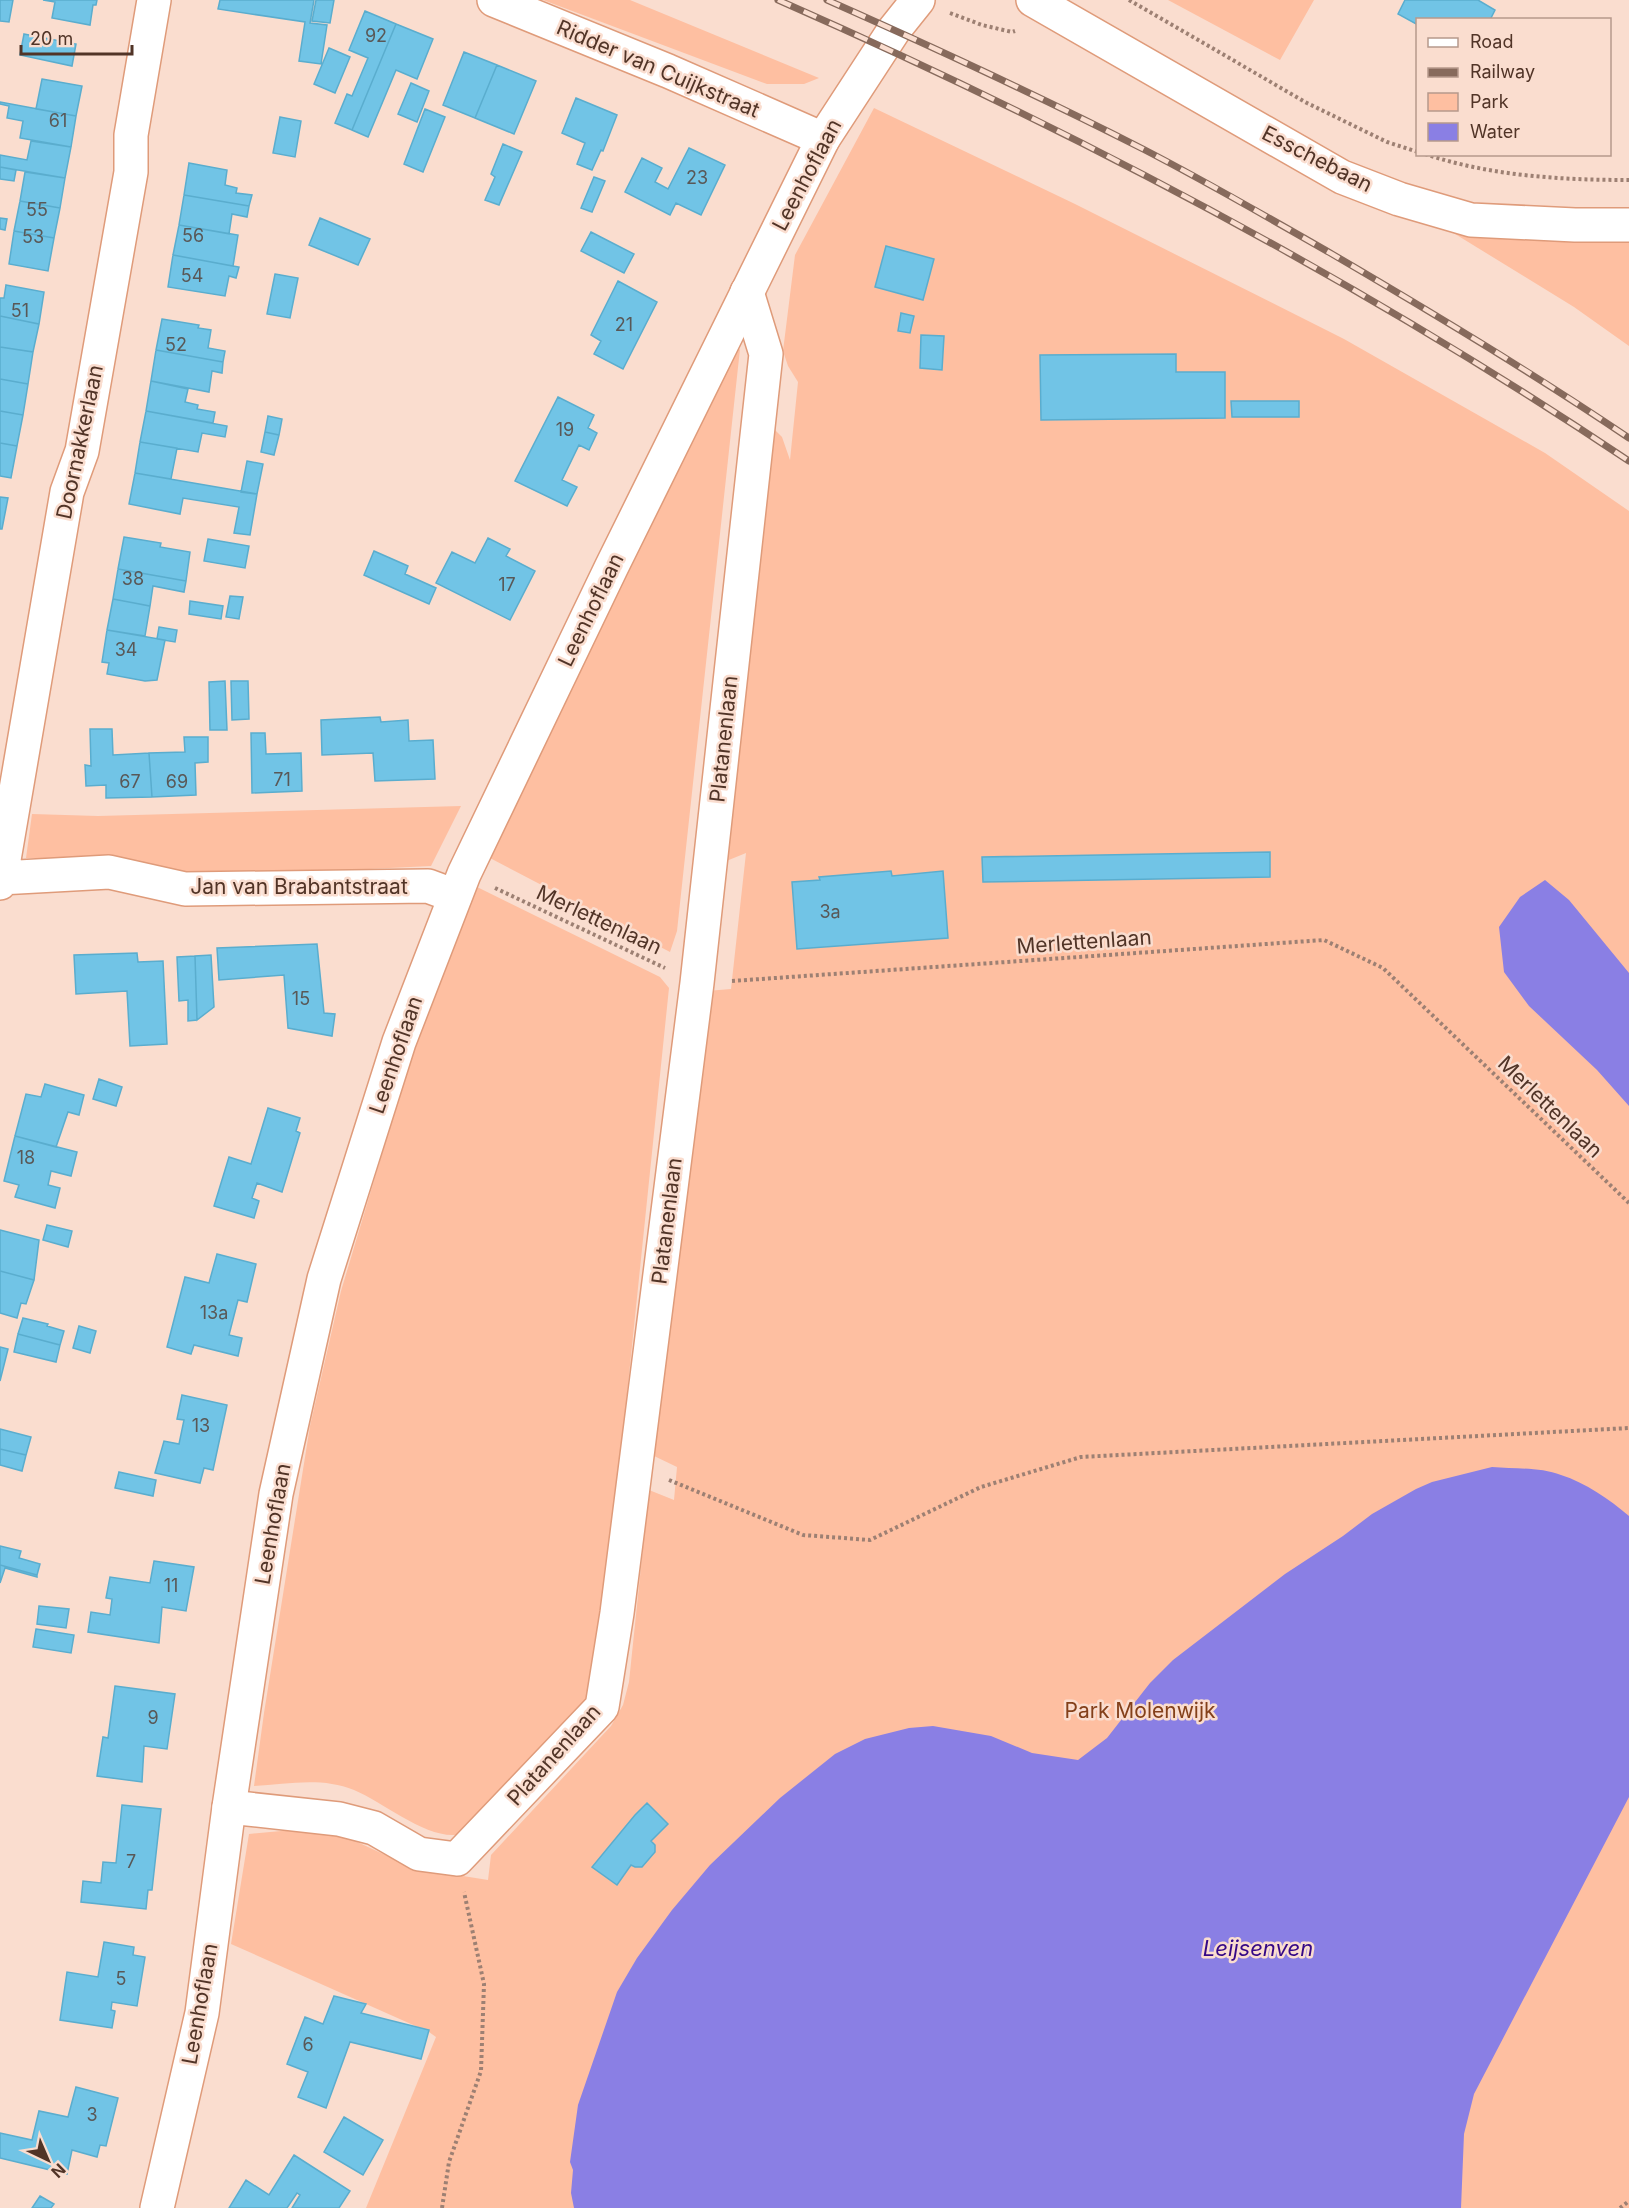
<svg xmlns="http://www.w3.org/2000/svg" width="1629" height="2208" font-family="Inter,sans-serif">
<rect width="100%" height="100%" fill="#faddcf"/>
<path fill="#febfa1" d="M543 0H630L819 78 804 84H767Z
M1168 0H1314L1280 60Z
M874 108 1075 204 1344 339 1545 453 1629 511V2208H366L436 2037 429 2032 231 1944 249 1834 303 1829 336 1832 413 1868 488 1880 491 1855 611 1726 623 1705 629 1682 649 1490 674 1500 677 1467 652 1455 707 991 731 989 746 853 719 864 768 450 774 429 782 437 790 460 798 382 788 366 783 351 795 255Z
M1447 229 1629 235V346L1574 307Z
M740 349 677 931 670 952 488 857 735 352Z
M461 806 431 866 118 881C83 864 65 858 26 858L32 814 98 816Z
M475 886 660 977 669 988 602 1636 588 1700 468 1831C464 1833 459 1835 455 1835 424 1837 383 1802 354 1790 322 1777 288 1784 254 1786L264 1713 310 1426 341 1291 417 1037Z"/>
<path fill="#8a7fe4" d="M1545 880 1569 900 1629 973V1106L1597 1070 1529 1006 1504 972 1499 927 1520 897Z
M1492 1467C1514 1469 1540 1467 1561 1475 1586 1483 1609 1499 1629 1516V1797L1474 2094 1464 2134 1461 2208H574L571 2193 573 2170 570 2162 578 2105 617 1992 637 1958 672 1910 710 1865 780 1798 835 1754 865 1739 909 1728 933 1726 991 1736 1032 1753 1078 1760 1107 1738 1150 1683 1173 1660 1285 1574 1343 1536 1372 1514 1416 1489 1432 1482Z"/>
<path fill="#71c4e6" stroke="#5aadce" stroke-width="1.5" d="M0 0H13L9 22 0 21Z
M43 0H97L96 5H93L90 25 52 18 55 2Z
M220 0H314L310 23 327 25 321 64 299 61 305 22 218 9Z
M316 0H334L330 23 312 21Z
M1405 0H1478L1495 10 1490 20H1418V25L1398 14Z
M365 11 396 24 352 130 335 123 347 94 352 96 368 58 349 50Z
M396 24 433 39 417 79 396 70 368 137 352 130Z
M24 34 76 44 72 66 20 55Z
M329 48 350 57 335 93 314 84Z
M464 52 497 65 475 118 443 105Z
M497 65 536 81 514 134 475 118Z
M42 79 82 86 76 116 36 109Z
M411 83 429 91 417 122 398 114Z
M576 98 617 115 603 151 601 150 592 170 577 164 585 143 562 133Z
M0 102 76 116 71 147 20 138 23 121 7 118 9 106 0 104Z
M425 109 445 117 423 172 404 164Z
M280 117 301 121 295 157 273 153Z
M31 141 71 147 65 178 0 167V155L27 160Z
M503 144 522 152 499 205 485 200 495 177 491 174Z
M689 148 725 165 701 215 676 203 670 215 625 192 642 158 662 168 655 182 668 189Z
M189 163 227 170 225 185 237 188 236 193 252 195 249 206 184 195Z
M0 167 16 170 14 181 0 179Z
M25 172 65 178 60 208 20 201Z
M594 177 605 181 592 212 581 208Z
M184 195 249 206 247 217 232 214 229 234 179 225Z
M20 201 60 208 54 238 14 231Z
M0 218 7 219 5 230 0 229Z
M320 218 370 239 358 265 309 245Z
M179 225 238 235 233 266 173 255Z
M14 231 54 238 48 271 9 264Z
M591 232 634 254 624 273 581 251Z
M886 246 934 259 923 300 875 287Z
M173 255 233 266 239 267 236 278 229 276 225 296 168 287Z
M275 274 298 278 290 318 267 314Z
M618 281 657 302 623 369 594 354 601 341 591 335Z
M6 285 44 292 39 324 0 316V298H4Z
M901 313 914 316 910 333 898 331Z
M0 316 39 324 33 352 0 347Z
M162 319 199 325 198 328 211 330 208 348 225 351 223 362 156 350Z
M921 335 944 336 942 370 920 368Z
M0 347 33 352 28 384 0 379Z
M156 350 223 362 222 373 212 371 209 392 151 381Z
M1176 354V372H1225V418L1041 420 1040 355Z
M0 379 28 384 23 415 0 411Z
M151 381 188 389 185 402 198 405 197 409 215 412 213 423 146 411Z
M558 397 594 415 588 428 597 433 589 450 579 445 562 480 577 487 567 506 515 481Z
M1231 401H1299V417H1232Z
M0 411 23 415 17 446 0 443Z
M146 411 227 426 225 437 202 433 198 452 140 442Z
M268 416 282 419 279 435 265 432Z
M265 432 279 435 274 455 261 452Z
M140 442 177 448 171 479 135 473Z
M0 443 17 446 11 478 0 476Z
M247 461 263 464 257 494 241 492Z
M135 473 257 494 250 535 234 533 239 507 183 498 180 514 129 504Z
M0 497 8 498 2 529H0Z
M124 537 161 543 160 547 190 552 186 581 118 569Z
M488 538 510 549 506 556 535 571 510 620 436 583 452 552 475 563Z
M208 539 249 546 245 568 204 561Z
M374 551 408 566 405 574 436 588 429 604 364 575Z
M118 569 186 581 184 592 153 586 150 606 113 599Z
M230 596 243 597 239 619 226 617Z
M113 599 150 606 145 636 107 630Z
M190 601 223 606 221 619 189 614Z
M159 627 177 630 175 642 157 639Z
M107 630 165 640 157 680 145 681 107 674 109 663 102 662Z
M225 681 227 730H210L209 682Z
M231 681H248L249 719 232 720Z
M380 717 381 722 408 720 409 741 433 740 435 779 375 781 373 753 322 755 321 720Z
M90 729H112L113 755 149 753 152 797 106 798V785L86 786 85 765 91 766Z
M251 733H265L266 754 301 753 302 791 252 793Z
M184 737H208V762L195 763 196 795 152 797 149 753 185 752Z
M1270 852V877L983 882 982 857Z
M891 871 892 876 943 871 948 938 797 949 792 882 820 880 819 877Z
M317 944 324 1013 335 1014 332 1036 288 1028 284 975 219 980 217 948Z
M137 953 138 962 163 961 167 1044 130 1046 127 991 76 994 74 955Z
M211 955 214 1007 197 1020 195 956Z
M195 956 197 1020 188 1021V1000L179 1001 177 957Z
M99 1079 122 1087 116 1106 93 1099Z
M45 1084 84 1095 79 1115 68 1112 56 1147 15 1136 26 1094 41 1097Z
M268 1108 300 1118 296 1131 300 1133 282 1192 257 1183 252 1198 259 1201 254 1218 214 1206 229 1157 251 1164Z
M15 1136 77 1152 71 1176 51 1171 48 1185 60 1188 55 1208 15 1197 19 1185 4 1181Z
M47 1225 72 1231 68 1247 43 1240Z
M0 1230 39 1240 34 1280 0 1271Z
M217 1254 256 1264 247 1302 238 1300 229 1335 242 1338 238 1356 194 1345 191 1354 167 1347 185 1277 209 1283Z
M0 1271 34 1280 26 1304 21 1303 17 1318 0 1313Z
M23 1318 48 1324 47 1326 64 1331 60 1345 18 1334Z
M79 1326 96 1331 90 1353 73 1348Z
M18 1334 60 1345 56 1362 14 1352Z
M0 1347 8 1349 0 1381Z
M182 1395 227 1405 213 1470 204 1468 200 1483 155 1473 164 1441 179 1444 184 1420 177 1419Z
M0 1429 31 1437 26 1455 0 1449Z
M0 1449 26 1455 22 1471 0 1465Z
M119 1472 156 1480 153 1496 115 1488Z
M0 1546 21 1551 19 1558 40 1564 37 1575 0 1565Z
M154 1561 194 1567 186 1611 162 1607 159 1643 88 1632 91 1612 110 1615 112 1599 106 1598 110 1577 150 1583Z
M0 1565 37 1575V1577L5 1568 0 1583Z
M39 1606 69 1609 66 1628 37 1624Z
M36 1629 74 1635 71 1653 33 1647Z
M115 1686 175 1694 167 1749 144 1746 142 1782 97 1776 103 1737 108 1738Z
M647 1803 668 1824 651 1841 655 1845V1852L642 1867H635L631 1865 617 1885 592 1867 635 1815Z
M122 1805 161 1809 152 1890H148L146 1909 81 1902 83 1881 101 1883 103 1862 116 1863Z
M104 1942 134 1947 133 1955 145 1957 137 2006 112 2002 111 2010 115 2011 112 2028 60 2020 67 1972 98 1977Z
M334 1996 366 2004 361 2013 429 2030 421 2059 350 2042 326 2108 298 2097 308 2072 287 2064 305 2017 323 2024Z
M76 2087 118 2098 106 2146 100 2145 97 2157 72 2150 67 2174 0 2158V2133L32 2140 39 2111 68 2117Z
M344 2117 383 2140 363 2175 324 2152Z
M294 2155 350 2191 339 2208H292L300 2195 297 2193 287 2208H229L246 2180 269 2195Z
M40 2196 54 2204 51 2208H32Z"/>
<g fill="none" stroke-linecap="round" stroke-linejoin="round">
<defs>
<path id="street" d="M494 0 668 71 823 139
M0 878 109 872 185 889 428 886 455 896
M0 883 67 492 82 451 131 172V135L154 0
M229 1807 339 1819 374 1828 419 1854 457 1859 602 1707 617 1613 697 983 766 354 747 292"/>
<path id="secondary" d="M1033 0 1342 177 1399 199 1471 220 1575 225H1629
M157 2208 202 2013 229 1807 276 1494 324 1279 399 1042 464 874 611 568 823 139 894 30 918 0"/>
</defs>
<use href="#street" stroke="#df9b7a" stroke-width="36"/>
<use href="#secondary" stroke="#df9b7a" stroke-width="36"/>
<path stroke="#9d8073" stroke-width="4" stroke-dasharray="3 3" stroke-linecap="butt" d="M1129 0 1307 103 1387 142 1418 152
M950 13 982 25 1012 32 1015 31
M1425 154C1491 176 1560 180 1629 180
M495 888 665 968
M732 981 1324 940 1383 968 1629 1203
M669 1480 803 1535 870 1540 981 1487 1081 1457 1629 1428
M442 2208 449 2162 481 2071 484 1984 464 1892
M1620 2208 1629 2201"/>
<use href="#street" stroke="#fff" stroke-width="33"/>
<use href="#secondary" stroke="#fff" stroke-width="33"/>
<defs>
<path id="rail" d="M778 0C1074 130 1360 281 1629 461
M827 0C933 47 1039 96 1143 149 1207 182 1269 218 1332 254 1433 313 1533 373 1629 438"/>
</defs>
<use href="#rail" stroke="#876a5c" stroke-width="7"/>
<use href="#rail" stroke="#faddcf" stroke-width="4.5" stroke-dasharray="14" stroke-linecap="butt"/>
</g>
<g text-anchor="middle" stroke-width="5" stroke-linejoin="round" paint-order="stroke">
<g font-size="18" fill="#595857">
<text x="376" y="42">92</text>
<text x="58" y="127">61</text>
<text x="697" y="184">23</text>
<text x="37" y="216">55</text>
<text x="193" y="242">56</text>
<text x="33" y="243">53</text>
<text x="192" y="282">54</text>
<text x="20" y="317">51</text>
<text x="624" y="331">21</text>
<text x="176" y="351">52</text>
<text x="565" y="436">19</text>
<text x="133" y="585">38</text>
<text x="507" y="591">17</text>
<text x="126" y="656">34</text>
<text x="282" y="786">71</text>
<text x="130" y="788">67</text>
<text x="177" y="788">69</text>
<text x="830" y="918">3a</text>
<text x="301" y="1005">15</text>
<text x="26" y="1164">18</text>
<text x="214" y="1319">13a</text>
<text x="201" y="1432">13</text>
<text x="171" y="1592">11</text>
<text x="153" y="1724">9</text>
<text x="131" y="1868">7</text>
<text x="121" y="1985">5</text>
<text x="308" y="2051">6</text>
<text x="92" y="2121">3</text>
</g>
<g font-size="21" fill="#513427" stroke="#faddcf">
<text transform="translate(658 69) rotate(23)" y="7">Ridder van Cuijkstraat</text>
<text transform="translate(1317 159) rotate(27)" y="7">Esschebaan</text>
<text transform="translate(807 175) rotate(-62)" y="7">Leenhoflaan</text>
<text transform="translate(80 442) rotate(-78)" y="7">Doornakkerlaan</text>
<text transform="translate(591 610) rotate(-64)" y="7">Leenhoflaan</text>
<text transform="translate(724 739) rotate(-84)" y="7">Platanenlaan</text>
<text x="299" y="894">Jan van Brabantstraat</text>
<text transform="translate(599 920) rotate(25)" y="7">Merlettenlaan</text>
<text transform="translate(1084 942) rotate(-4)" y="7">Merlettenlaan</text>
<text transform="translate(396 1055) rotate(-71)" y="7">Leenhoflaan</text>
<text transform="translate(1550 1107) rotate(44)" y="7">Merlettenlaan</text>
<text transform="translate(667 1221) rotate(-83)" y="7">Platanenlaan</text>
<text transform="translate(273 1524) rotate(-80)" y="7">Leenhoflaan</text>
<text transform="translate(554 1755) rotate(-48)" y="7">Platanenlaan</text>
<text transform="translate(200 2004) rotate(-80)" y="7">Leenhoflaan</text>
</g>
<g font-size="21" fill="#84401a" stroke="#faddcf">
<text x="1140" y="1718">Park Molenwijk</text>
</g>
<g font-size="22" font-style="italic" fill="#350886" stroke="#faddcf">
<text x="1258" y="1956">Leijsenven</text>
</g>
</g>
<rect x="1416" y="18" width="195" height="138" fill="#faddcf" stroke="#b6998c" stroke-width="1.5"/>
<rect x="1428" y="38" width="30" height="9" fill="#ffffff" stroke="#b6998c" stroke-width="1.5"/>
<text x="1470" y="48" font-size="18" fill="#513427">Road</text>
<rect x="1428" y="68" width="30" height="9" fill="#876a5c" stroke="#b6998c" stroke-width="1.5"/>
<text x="1470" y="78" font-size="18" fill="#513427">Railway</text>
<rect x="1428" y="93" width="30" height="18" fill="#febfa1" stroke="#b6998c" stroke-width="1.5"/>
<text x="1470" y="108" font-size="18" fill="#513427">Park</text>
<rect x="1428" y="123" width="30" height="18" fill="#8a7fe4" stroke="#b6998c" stroke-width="1.5"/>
<text x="1470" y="138" font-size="18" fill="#513427">Water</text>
<g transform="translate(48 2160) rotate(136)" stroke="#faddcf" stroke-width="4.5" paint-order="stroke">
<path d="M0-4.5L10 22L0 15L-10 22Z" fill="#513427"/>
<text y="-9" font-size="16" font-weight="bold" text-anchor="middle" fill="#513427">N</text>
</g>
<path d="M21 45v9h111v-9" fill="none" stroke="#513427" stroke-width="3"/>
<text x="30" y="45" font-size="18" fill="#513427" stroke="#faddcf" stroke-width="4.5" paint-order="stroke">20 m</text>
</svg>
